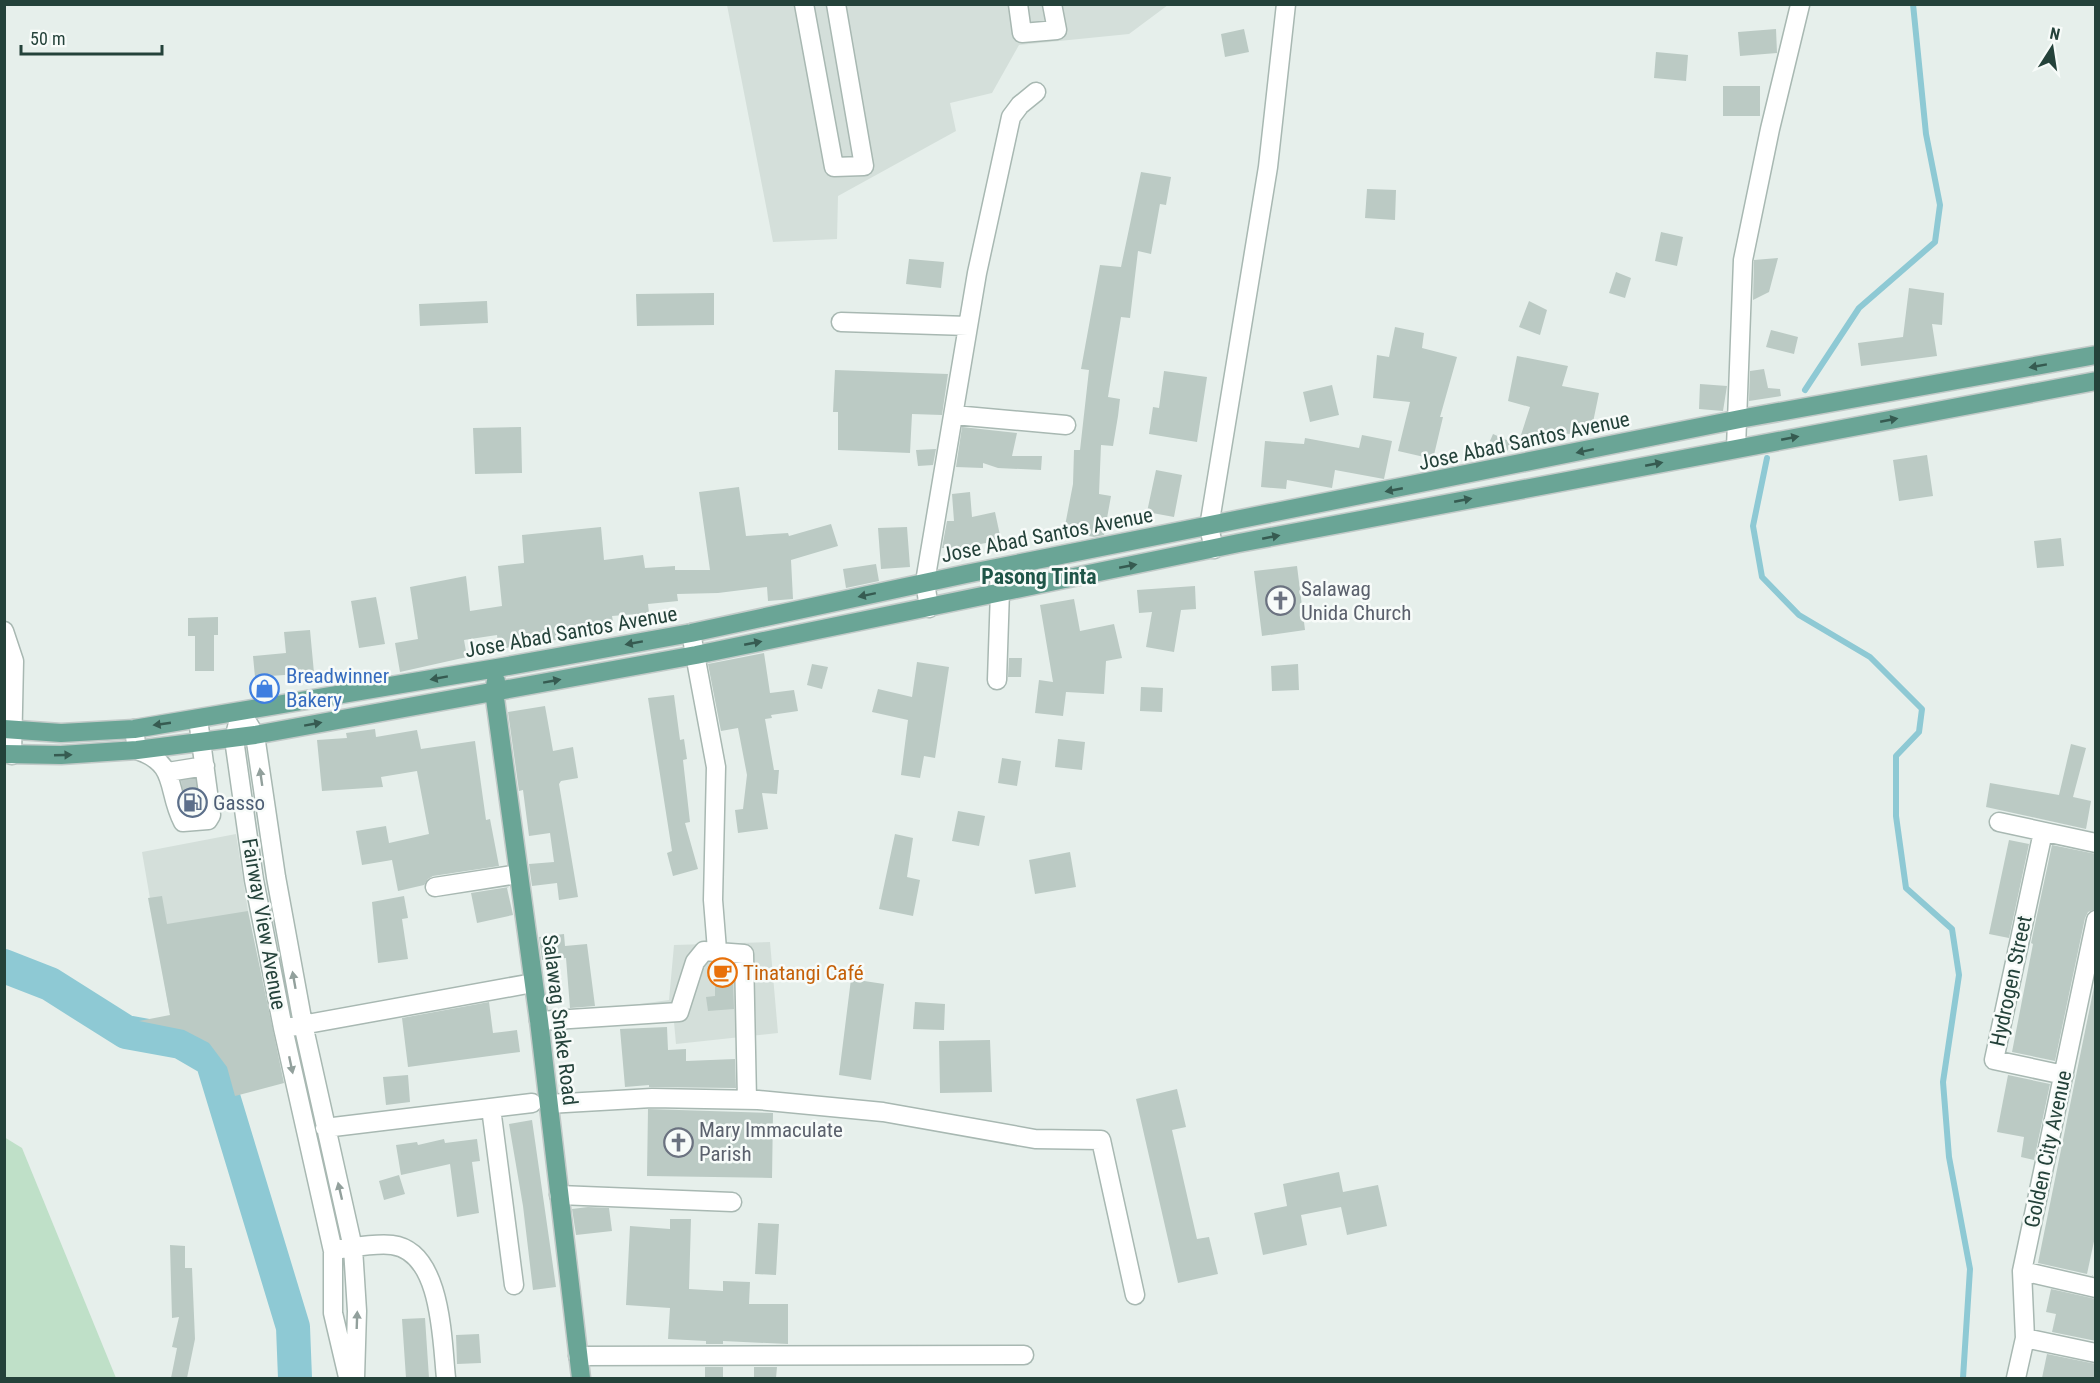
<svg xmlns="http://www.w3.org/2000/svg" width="2100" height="1383" font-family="'Roboto Condensed',sans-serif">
<rect width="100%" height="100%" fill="#e6efeb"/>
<path fill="#d4dfda" d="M727 5H1168L1129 34 1019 45 992 93 950 103 956 131 838 196 837 239 773 242Z
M236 834 248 911 170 1015 142 852Z
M770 942 778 1033 676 1044 674 1022 570 1026 568 1014 669 1000 674 945Z"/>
<path fill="#bfe0c8" d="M4 1137 22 1148 116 1378H5Z"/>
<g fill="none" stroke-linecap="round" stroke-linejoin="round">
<path stroke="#8ec9d4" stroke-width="6" d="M1805 390 1859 308 1935 242 1940 205 1926 134 1913 4
M1767 458 1753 526 1762 577 1799 615 1870 657 1922 709 1919 732 1896 756V816L1906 888 1952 929 1959 975 1943 1082 1949 1157 1970 1269 1963 1378"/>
<path stroke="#8ec9d4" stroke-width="34" d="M4 966 50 984 126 1032 181 1042 212 1060 293 1327 295 1378"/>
</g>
<path fill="#bbcac4" d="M1244 29 1249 52 1225 57 1221 34Z
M1776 29 1777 53 1740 56 1738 32Z
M1656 52 1688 55 1686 81 1654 78Z
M1723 86H1760V116H1723Z
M1141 172 1171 177 1166 205 1160 204 1151 254 1138 251 1130 318 1121 317 1108 397 1120 399 1118 416 1113 446 1101 445 1099 494 1111 496 1104 535 1094 537 1064 531 1073 484 1074 450H1080L1089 370 1081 369 1100 265 1121 267Z
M1367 189 1396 190 1395 220 1365 218Z
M1661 232 1683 237 1677 266 1655 261Z
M1778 258 1769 292 1753 300 1754 260Z
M909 259 944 262 941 288 906 284Z
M1616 272 1631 278 1625 298 1609 293Z
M1909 288 1944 293 1942 325 1932 324 1937 356 1861 366 1858 343 1903 337Z
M714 293V325L637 326 636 294Z
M487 301 488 323 420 326 419 304Z
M1529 301 1547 310 1540 335 1519 327Z
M1395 327 1424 333 1422 348 1457 357 1440 417H1443L1433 459 1398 451 1410 402 1373 398 1377 355 1389 357Z
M1771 330 1798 337 1794 354 1766 347Z
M1517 356 1568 366 1562 386 1599 393 1590 437 1549 431 1545 445 1520 438 1530 407 1508 401Z
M1764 369 1768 388 1780 389 1781 396 1749 401 1750 371Z
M835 370 948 374 942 415 912 414 910 453 838 450V412H833Z
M1164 371 1207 377 1197 442 1149 434 1153 407 1159 408Z
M1700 384 1727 386 1723 411 1699 409Z
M1332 385 1339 415 1310 422 1303 392Z
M521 427 522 473 475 474 473 428Z
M962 427 1017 433 1012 456H1042L1041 470 998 468 983 463V468L956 467Z
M1493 434 1511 442 1506 454 1487 448Z
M1362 435 1392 441 1384 479 1335 470 1332 488 1287 480 1286 489 1261 487 1265 441 1304 444 1305 438 1359 448Z
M936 449 933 465 918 466 916 450Z
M1927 455 1933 496 1899 501 1893 460Z
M1156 470 1182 475 1174 517 1147 512Z
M739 487 746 536 788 533 789 536 831 524 838 546 791 560 793 599 768 601 767 587 718 593 677 594 678 601 648 604 649 613 612 616 614 628 561 634 562 639 499 649 497 635 464 640 467 657 400 672 395 643 418 639 410 587 466 576 470 611 502 606 498 566 524 563 522 535 601 527 604 560 643 555 645 568 675 566V570H710L699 492Z
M970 492 972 517 995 512 1001 540 960 548H942L947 521H954L952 494Z
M907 527 910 567 881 569 878 528Z
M2061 538 2064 566 2037 568 2034 541Z
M876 564 879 581 846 588 843 569Z
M1297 566 1305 630 1262 636 1254 571Z
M1195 586 1196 609 1181 610 1174 652 1146 647 1152 612 1139 613 1137 590Z
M376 597 385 644 359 648 351 601Z
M1074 599 1080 631 1114 624 1122 658 1106 661 1104 694 1066 692 1063 716 1035 713 1039 680 1053 682 1040 605Z
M218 617V635H214V671H195V636H188V618Z
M310 630 314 673 255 677 253 656 286 653 284 632Z
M764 653 770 693 794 690 798 711 771 715 772 718 765 719 774 770H779L777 794 762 793 768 829 738 833 735 810 743 809 747 775 738 728 721 731 708 664Z
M1009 658H1022L1021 677H1008Z
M917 662 949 667 935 758 924 756 920 778 901 775 908 720 872 712 878 689 912 697Z
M812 664 828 667 822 689 807 685Z
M1298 664 1299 690 1272 691 1271 666Z
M1141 687 1163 688 1162 712 1140 711Z
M674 695 680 740 684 739 687 759 683 760 690 822 685 823 698 869 673 876 667 853 672 851 648 698Z
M545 706 553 751 573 747 578 778 561 781 559 784 578 897 559 900 557 883 532 886 529 864 554 862 550 833 529 836 523 790 519 791 508 712Z
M375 729 376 737 417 730 421 749 475 741 486 820 490 819 499 866 433 876 428 879 424 885 398 891 392 860 362 865 356 831 386 826 389 843 429 834 417 771 381 777 383 787 322 791 317 740 347 738 346 733Z
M1058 739 1085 742 1082 770 1055 767Z
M2071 744 2086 748 2073 797 2091 801 2086 829 1986 807 1990 783 2059 795Z
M1002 758 1021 761 1017 786 998 783Z
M195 779 197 795 186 797 182 781Z
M958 811 985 816 979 846 952 841Z
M895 834 913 838 907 877 920 880 913 916 879 909Z
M2009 840 2029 844 2009 938 1989 934Z
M2052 845 2096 854V909L2088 912 2085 918 2055 1061 2012 1052 2033 944 2031 943Z
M1070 852 1076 887 1035 894 1029 860Z
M509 887 507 888 513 915 477 923 471 893Z
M162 896 167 924 248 911 284 1083 235 1096 227 1067 209 1043 184 1030 139 1021 170 1015 148 898Z
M404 896 408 918 402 919 408 959 378 963 372 902Z
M564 934 565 946 587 944 595 1006 570 1008 566 958 542 960 539 937Z
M2096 977V1232L2087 1274 2096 1276 2038 1263Z
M851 979 884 984 871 1080 839 1075Z
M715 982H733L734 1009 708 1011 706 997 715 996Z
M489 1002 493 1033 517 1030 520 1052 408 1067 402 1018Z
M915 1002 945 1004 944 1030 913 1029Z
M667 1027 668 1050 686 1049V1061L735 1059 736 1088 649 1087V1085L625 1087 620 1029Z
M990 1040 992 1092 940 1093 939 1041Z
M408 1075 410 1102 386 1105 383 1077Z
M2008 1075 2050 1084 2034 1160 2021 1157 2024 1137 1997 1132Z
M1177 1089 1186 1127 1172 1130 1197 1239 1209 1237 1218 1274 1178 1283 1136 1099Z
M648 1109 773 1113 772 1178 647 1176Z
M532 1120 556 1287 533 1290 523 1206 509 1124Z
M444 1139 445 1143 477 1139 480 1161 472 1162 479 1213 457 1217 450 1164 401 1175 396 1145 417 1142 418 1145Z
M1339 1172 1343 1192 1378 1185 1387 1226 1347 1235 1341 1207 1301 1215 1307 1245 1263 1255 1254 1213 1287 1206 1283 1184Z
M399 1175 405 1194 384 1200 379 1181Z
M588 1207 609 1208 612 1231 576 1235 572 1209Z
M670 1219H691L689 1289 723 1291V1281L750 1282 749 1304H788V1344L723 1341V1344H706V1341L668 1339 670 1308 626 1305 630 1226 670 1229Z
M758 1223 779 1224 776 1275 755 1274Z
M170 1245 185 1246V1268H192L195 1339 187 1378H171L177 1348 172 1347 179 1317 172 1318Z
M2051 1289 2096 1299V1341L2052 1332 2056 1314 2046 1312Z
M425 1318 429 1378H406L402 1319Z
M479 1334 481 1363 457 1364 456 1335Z
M2047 1354 2096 1364V1378H2042Z
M705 1367H723V1378H705Z
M754 1367H777L776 1378H754Z"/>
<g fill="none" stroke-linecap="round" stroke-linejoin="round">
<path stroke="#bfccc8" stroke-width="18" stroke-dasharray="18 9" stroke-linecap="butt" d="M182 787 200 784"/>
<defs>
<path id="minor" d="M804 4 834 167 864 166 836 4
M1018 4 1022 33 1057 30 1052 4
M841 322 968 326
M954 415 1066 425
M1736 448 1743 260 1770 129 1800 5
M1214 549 1209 527 1268 167 1286 4
M929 608 925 582 977 273 1011 117 1020 105 1036 92
M4 631 14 661 12 755
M691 633 716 767 713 900 717 950
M997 680 1000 591 998 568
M241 712 255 735 276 877 303 1024 353 1248 357 1311 355 1378
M238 723 234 739 254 880 283 1028 333 1251V1313L348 1377
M134 729 137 750C179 764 166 790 183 822L208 820 211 815 198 719
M168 772 205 766
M1999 822 2096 843
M2043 832 1994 1060 2064 1075
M435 887 518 874
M539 1021 679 1012 695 962 704 951 744 954 747 1100
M291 1027 533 983
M548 1104 652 1098 758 1100 883 1112 1035 1139 1101 1140 1135 1295
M491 1108 514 1285
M325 1128 532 1103
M559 1195 732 1202
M341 1249C356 1247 376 1243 392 1245 442 1251 442 1341 446 1378
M2022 1271 2096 1288
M2025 1338 2096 1353
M578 1356 1024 1355
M2016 1378 2025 1338 2022 1271 2096 920"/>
<path id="major" d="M496 681 494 691 539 1021 581 1378
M4 729 61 733 134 729 497 668 691 633 966 574 1745 418 2096 355
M4 754 61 755 137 750 255 735 696 655 1239 543 2096 381"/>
</defs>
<use href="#minor" stroke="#a8b8b2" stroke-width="21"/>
<use href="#major" stroke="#c2cac8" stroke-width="21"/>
<use href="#minor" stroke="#fff" stroke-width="18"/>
<use href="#major" stroke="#6aa596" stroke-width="18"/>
</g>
<defs><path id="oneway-solid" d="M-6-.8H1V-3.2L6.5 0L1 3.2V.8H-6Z" transform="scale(1.5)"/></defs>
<g fill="#365b51">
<use href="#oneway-solid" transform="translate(2038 366) rotate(170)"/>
<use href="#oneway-solid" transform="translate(1889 420) rotate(-11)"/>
<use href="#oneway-solid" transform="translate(1790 438) rotate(-11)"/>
<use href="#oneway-solid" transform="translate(1585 451) rotate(168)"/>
<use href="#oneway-solid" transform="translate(1654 464) rotate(-11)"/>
<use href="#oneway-solid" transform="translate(1394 490) rotate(169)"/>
<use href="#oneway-solid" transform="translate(1463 500) rotate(-11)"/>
<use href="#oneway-solid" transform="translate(1271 537) rotate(-11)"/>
<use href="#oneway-solid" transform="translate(1128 566) rotate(-11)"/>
<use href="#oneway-solid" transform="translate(867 595) rotate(168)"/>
<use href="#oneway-solid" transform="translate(634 643) rotate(170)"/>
<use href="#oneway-solid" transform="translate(753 643) rotate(-11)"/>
<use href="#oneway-solid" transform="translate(439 678) rotate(170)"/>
<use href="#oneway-solid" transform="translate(552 681) rotate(-10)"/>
<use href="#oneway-solid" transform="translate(162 724) rotate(172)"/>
<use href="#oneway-solid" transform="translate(313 724) rotate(-10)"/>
<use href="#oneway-solid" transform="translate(63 755) rotate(-2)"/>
</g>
<g fill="#92a09c">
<use href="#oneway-solid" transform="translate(261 777) rotate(-98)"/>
<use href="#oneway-solid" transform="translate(294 980) rotate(-100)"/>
<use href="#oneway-solid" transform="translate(291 1065) rotate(78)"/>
<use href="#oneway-solid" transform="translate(340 1191) rotate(-103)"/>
<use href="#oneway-solid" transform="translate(357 1320) rotate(-88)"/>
</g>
<defs>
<symbol id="church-ring" viewBox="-11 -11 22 22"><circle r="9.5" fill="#f7fbf9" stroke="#6b7280" stroke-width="1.5"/><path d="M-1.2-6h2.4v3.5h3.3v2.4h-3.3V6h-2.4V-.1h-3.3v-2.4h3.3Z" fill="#6b7280"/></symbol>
<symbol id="shop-ring" viewBox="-11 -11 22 22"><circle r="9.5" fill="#f7fbf9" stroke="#3f7fe0" stroke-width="1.5"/><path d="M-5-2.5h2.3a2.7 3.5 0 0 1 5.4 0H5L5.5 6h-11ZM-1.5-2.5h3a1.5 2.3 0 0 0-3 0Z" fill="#3f7fe0"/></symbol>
<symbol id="fuel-ring" viewBox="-11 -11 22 22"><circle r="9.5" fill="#f7fbf9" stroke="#5c6f8a" stroke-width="1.5"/><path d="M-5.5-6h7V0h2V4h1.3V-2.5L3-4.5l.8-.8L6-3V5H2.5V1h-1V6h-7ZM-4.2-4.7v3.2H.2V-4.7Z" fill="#5c6f8a"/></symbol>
<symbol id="cafe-ring" viewBox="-11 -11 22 22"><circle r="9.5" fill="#f7fbf9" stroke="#e8710a" stroke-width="1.5"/><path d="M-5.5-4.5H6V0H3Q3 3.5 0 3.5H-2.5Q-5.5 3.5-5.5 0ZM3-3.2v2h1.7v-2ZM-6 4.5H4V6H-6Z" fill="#e8710a"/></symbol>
</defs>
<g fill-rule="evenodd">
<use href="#church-ring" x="1264" y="584" width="33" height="33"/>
<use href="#shop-ring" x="248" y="672" width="33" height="33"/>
<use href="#fuel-ring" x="176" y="786" width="33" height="33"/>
<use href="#cafe-ring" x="706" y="956" width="33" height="33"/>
<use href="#church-ring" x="662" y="1126" width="33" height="33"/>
</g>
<g text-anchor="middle" stroke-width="5" stroke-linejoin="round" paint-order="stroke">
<g font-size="21" fill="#24423a" stroke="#f7fbf9">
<text transform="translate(1524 441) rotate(-12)" y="7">Jose Abad Santos Avenue</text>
<text transform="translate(1047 535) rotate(-11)" y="7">Jose Abad Santos Avenue</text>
<text transform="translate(571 632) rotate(-10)" y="7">Jose Abad Santos Avenue</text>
<text transform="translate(264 924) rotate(80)" y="7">Fairway View Avenue</text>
<text transform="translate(2011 981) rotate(-78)" y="7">Hydrogen Street</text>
<text transform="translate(560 1020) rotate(83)" y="7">Salawag Snake Road</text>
<text transform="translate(2048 1149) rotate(-78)" y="7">Golden City Avenue</text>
</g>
<g font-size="21" fill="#5b616d" stroke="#f7fbf9" text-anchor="start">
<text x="1301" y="596">Salawag<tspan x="1301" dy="24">Unida Church</tspan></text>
<text x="699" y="1137">Mary Immaculate<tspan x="699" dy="24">Parish</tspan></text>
</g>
<g font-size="21" fill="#366cbe" stroke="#f7fbf9" text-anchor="start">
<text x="286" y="683">Breadwinner<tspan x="286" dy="24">Bakery</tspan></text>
</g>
<g font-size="21" fill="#4e5e75" stroke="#f7fbf9" text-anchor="start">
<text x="213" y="810">Gasso</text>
</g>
<g font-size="21" fill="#c56008" stroke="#f7fbf9" text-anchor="start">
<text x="743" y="980">Tinatangi Café</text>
</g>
<g font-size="22" font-weight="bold" fill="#1f5548" stroke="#f7fbf9">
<text x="1039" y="584">Pasong Tinta</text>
</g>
</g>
<rect width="2100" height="1383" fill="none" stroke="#24423a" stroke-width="12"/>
<g transform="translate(2052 48) rotate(12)" stroke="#f7fbf9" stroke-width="4.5" paint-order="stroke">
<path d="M0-4.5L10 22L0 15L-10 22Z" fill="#24423a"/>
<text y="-9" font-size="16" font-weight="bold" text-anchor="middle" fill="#24423a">N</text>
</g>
<path d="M21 45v9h141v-9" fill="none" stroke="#24423a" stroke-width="3"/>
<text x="30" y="45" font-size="18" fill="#24423a" stroke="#f7fbf9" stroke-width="4.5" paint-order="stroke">50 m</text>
</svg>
